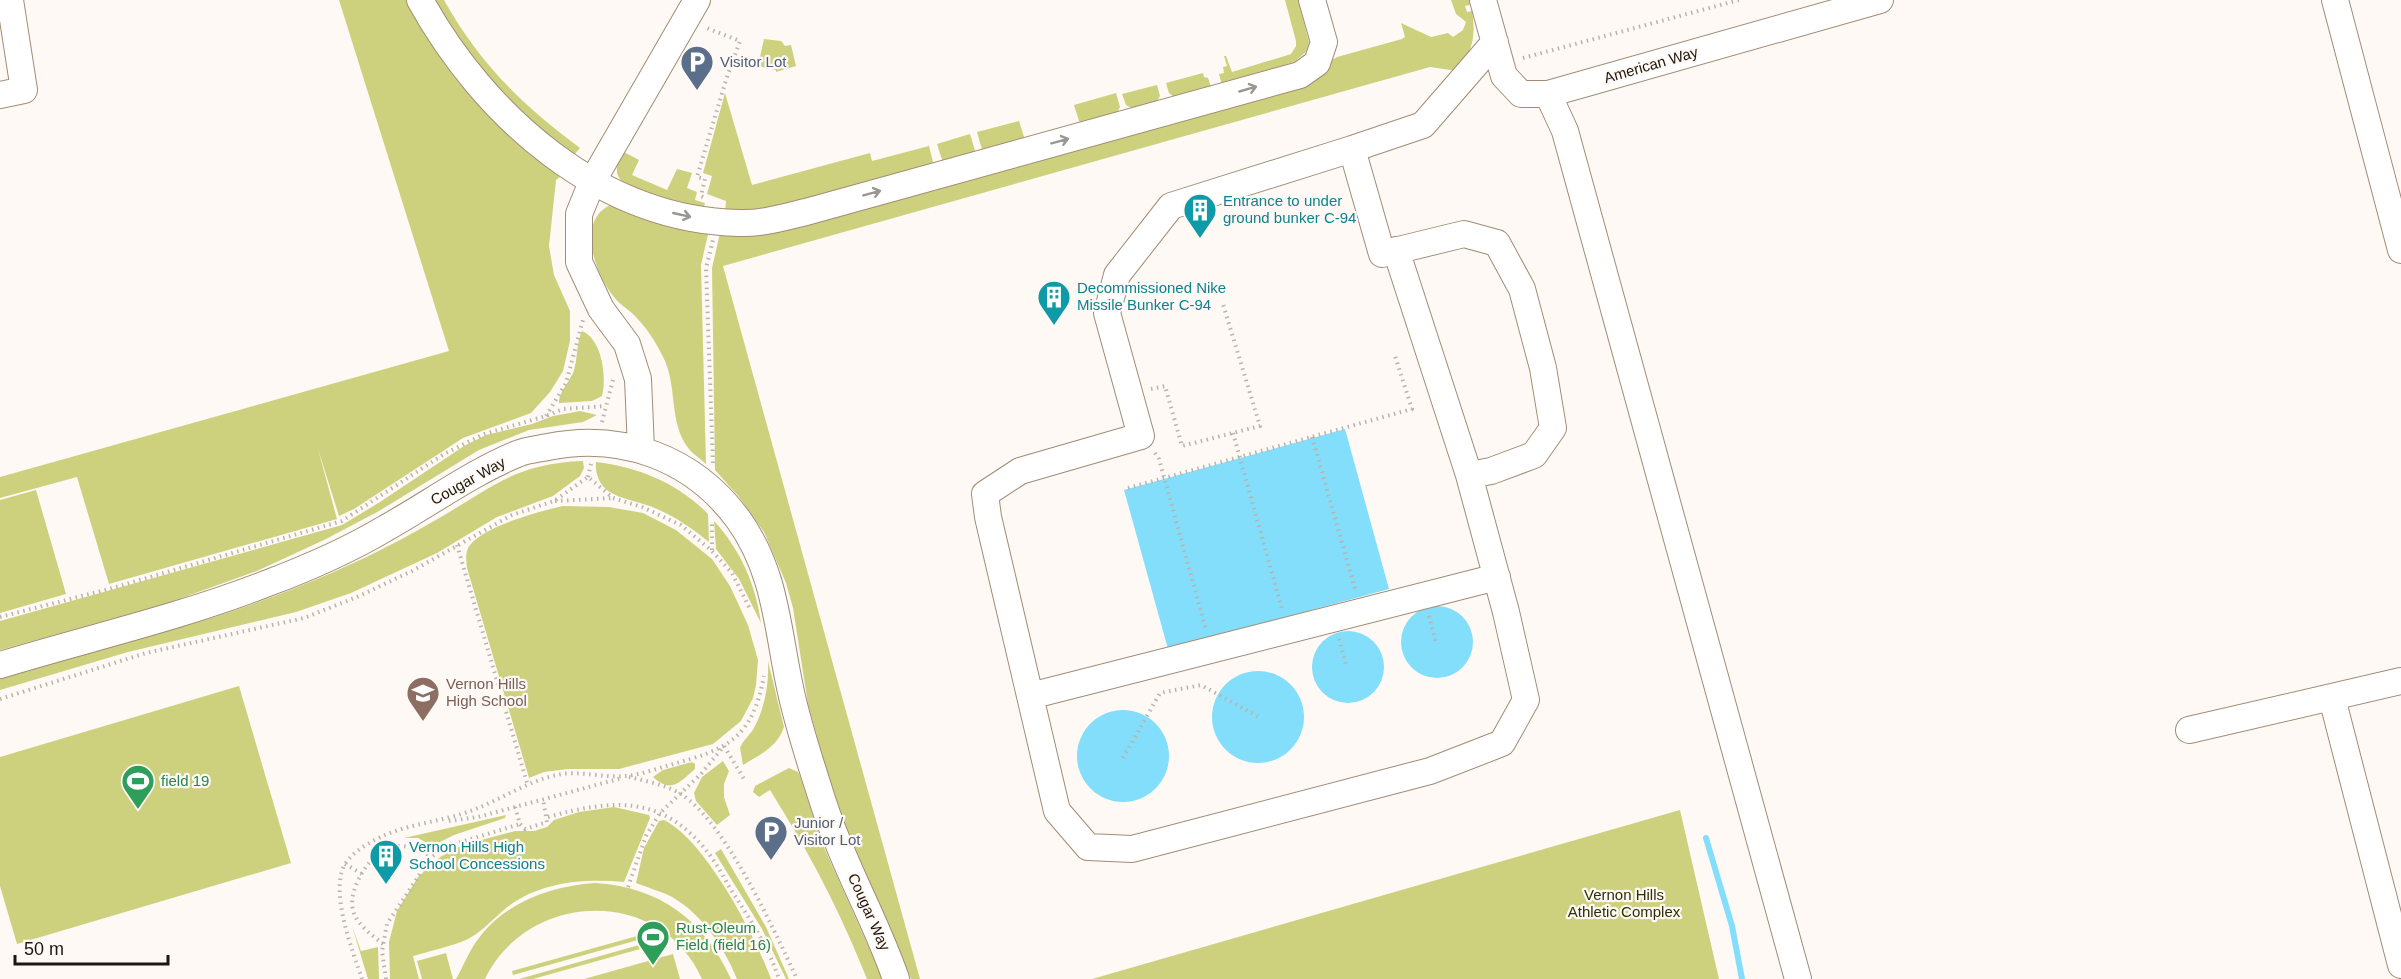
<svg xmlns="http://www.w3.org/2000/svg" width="2401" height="979" font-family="Helvetica,sans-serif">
<rect width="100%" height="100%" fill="#fef9f4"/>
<path fill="#cdd17e" d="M339 0H406C430 46 458 87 496 123 515 143 538 159 560 177L556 180 549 246 554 275 570 311V341L563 371 550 392 531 413 463 438 354 509 339 516 318 449 337 519 109 584 77 477 0 498V477L449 351Z
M433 0H444C479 63 523 106 580 148L574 155 523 116 480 71Z
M1285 0H1298L1309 42 1306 52 1294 62 1222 85 1219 74 1224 73 1223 67 1227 66 1224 56H1226L1232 72 1291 54 1296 46V41Z
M1451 0H1469L1470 5 1465 6 1467 12 1472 11C1476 34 1473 53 1457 71L1430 67 723 266 920 979H911L887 921 857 859 828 776 808 704 793 608 786 583 764 532 739 497 715 470 712 268 720 233 1319 68 1337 57 1402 39 1405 37 1401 23 1431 37 1448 33 1453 37 1463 30 1466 22 1456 14Z
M764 39 781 41 785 46 791 45 796 66 776 72V70L758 66Z
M1203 73 1204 77 1208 78 1211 87 1175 98 1169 93 1166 83Z
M1157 85 1160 96 1157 102 1133 109 1126 105 1122 94Z
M725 93 752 185 870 153 872 161 929 146 934 166 781 208 725 213 726 201 707 194 712 176 703 173Z
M1116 93 1120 107 1117 113 1080 124 1074 105Z
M1019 121 1025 140 983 153 977 132Z
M970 134 976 154 943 163 937 144Z
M624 152 639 160 632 175 667 190 677 169 692 173 687 188 697 192 695 200 705 203 703 210C685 205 630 192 620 179 613 170 619 160 624 152Z
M616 203 709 230 701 265 706 464C701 459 693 454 689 449 668 423 678 385 663 357 656 342 646 327 634 315 628 309 619 304 614 297 594 273 574 215 616 203Z
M582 331C602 339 607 377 602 396L592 401 559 403C558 394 569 382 573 373 578 360 576 343 582 331Z
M580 411 597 415 583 422 529 430 479 450 379 511 326 539 257 571 165 604 0 650V621L342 525 380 502 464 446 486 435 532 424 553 416Z
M583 461 584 468 580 476 553 496 497 517 437 553 351 593 296 612 128 652 0 690V678C98 647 200 627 295 588 343 569 390 547 434 521 490 489 515 463 583 461Z
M596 462C638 467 678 483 708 514L709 542C693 529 676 517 657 509 642 502 622 500 608 491 599 484 595 473 596 462Z
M36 490 66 594 0 613V500Z
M563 506 609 507 643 513 676 530 712 559 730 586 748 625 758 660 756 685 753 698 741 721 713 744 619 769H568L544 772 529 778 467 568C466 560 465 551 470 545 487 525 538 512 563 506Z
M714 521C740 549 756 585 761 623L739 579 716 549Z
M768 661 784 727C778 746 760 755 743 765L740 748C743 740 750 735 754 728 765 707 769 685 768 661Z
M239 686 291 863 17 944 0 886V757Z
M723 761 729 771 724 784V797L730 815 717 825 696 801 694 793 702 777Z
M692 762 695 764V769C680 782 671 794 653 777L663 770Z
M789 768 798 772 800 776 822 843 883 979H867C839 909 810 854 770 790L759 797 753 792 755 786Z
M614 807 649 815 650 818 624 882C583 878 539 882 506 908 493 919 481 933 466 940 449 947 430 951 413 956L419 979H390L389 942 397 911 418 877 440 857 463 845 515 831H534L547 827 554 820 579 812Z
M1680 810 1719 979H1092Z
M506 815 505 818 454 835 432 846 418 838H404Z
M664 820C705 840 755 935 771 979H737C724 947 699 909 666 894 656 890 646 887 636 883L644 848 659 821Z
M721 849 766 927 789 979H786L762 929 715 853Z
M595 883C660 887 704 920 731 979H702C661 886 528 890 485 979H456C463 967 468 953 476 942 502 903 551 886 595 883Z
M352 926 361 951 378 947 379 979H368Z
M637 936 638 940 513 975 512 971Z
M639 945 640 949 533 979H519Z
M446 953 453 979H422L417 961Z
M673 954 680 979H584Z"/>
<path fill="#82defa" d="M1345 429 1389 589 1168 649 1124 490Z
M1401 642a36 36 0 1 1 72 0a36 36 0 1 1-72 0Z
M1312 667a36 36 0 1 1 72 0a36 36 0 1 1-72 0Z
M1212 717a46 46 0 1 1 92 0a46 46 0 1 1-92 0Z
M1077 756a46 46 0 1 1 92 0a46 46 0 1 1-92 0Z"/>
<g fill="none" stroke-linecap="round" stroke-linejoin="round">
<path stroke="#82defa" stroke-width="6" d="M1706 838 1732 926 1742 979"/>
<defs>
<path id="minor" d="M420 0C484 116 600 220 739 223 762 224 784 217 806 212L1300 75 1317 63 1324 42 1312 0
M1483 0 1504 76 1521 94H1548L1880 0
M2335 0 2401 250
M1548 94 1565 131 1798 979
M0 95 24 90 10 0
M1352 149 1171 206 1117 275 1107 313 1141 436 1020 471 985 494 988 517 1057 811 1088 847 1132 849 1430 771 1502 743 1526 700 1506 612 1469 475 1396 250
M641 449 638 379 627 344 601 309 579 262V214L592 182 697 0
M1469 475 1491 471 1534 455 1553 428 1543 368 1522 289 1497 243 1464 234 1382 254 1352 149 1423 125 1495 42
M0 665C89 638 181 617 268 583 308 568 349 550 386 528 429 504 471 473 517 454 526 450 538 449 548 447 622 432 693 458 738 519 777 573 777 630 791 692 799 729 812 768 824 805 843 865 876 920 896 979
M1030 696 1497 577
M2332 698 2401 965
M2189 730 2401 681"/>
</defs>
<use href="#minor" stroke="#a18c74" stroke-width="28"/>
<path stroke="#b9b3ad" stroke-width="4" stroke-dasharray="1.5 4.5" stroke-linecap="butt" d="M1523 58 1739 0
M703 197 701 196 705 179 697 177 726 80 740 41 704 27
M1151 389 1165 386 1182 446 1260 426 1222 301
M546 416 566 383 583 320
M602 422 613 380
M1233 433 1282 609
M1312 437 1356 592
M1155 453 1159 459 1206 630
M713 463 706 268 713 240
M588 477 591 464
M1128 488 1412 409 1394 353
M555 501 613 498
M457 545 528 786
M712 550V524
M1429 616 1436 643
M0 617 109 589 342 521 444 454 484 434 546 416 563 409 606 406
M1339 639 1347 668
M0 699 146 653 304 618 357 597 412 571 512 515 554 501 588 477 613 498 642 507 681 525 712 551 732 573 751 611
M1123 758 1160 693 1201 685 1259 717
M629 777C646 781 666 785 681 794 726 823 774 930 797 979
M515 807 520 824 525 829 547 822 543 799
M548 817C616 798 666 795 712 858 719 868 725 879 731 890 750 919 768 946 779 979
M449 821 478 817 622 778
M345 864 362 874
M628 887 646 836 660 813 701 774 724 746 744 779
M383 944C372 935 356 924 353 910 347 888 373 848 396 846 409 845 420 851 431 857
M362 979C353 952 329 891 345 864 353 851 372 841 385 835 413 823 445 821 473 810 502 799 531 779 562 774 582 771 605 778 625 776 640 775 656 769 670 765 728 749 752 739 764 676
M386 979 382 951 387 924 431 857 448 846 520 824"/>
<use href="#minor" stroke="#fff" stroke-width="26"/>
</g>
<defs><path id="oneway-shaft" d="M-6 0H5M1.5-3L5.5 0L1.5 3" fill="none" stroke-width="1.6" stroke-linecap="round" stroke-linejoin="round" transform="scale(1.5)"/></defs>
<g stroke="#9a9793">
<use href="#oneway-shaft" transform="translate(1248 89) rotate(-16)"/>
<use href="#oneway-shaft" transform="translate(1060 141) rotate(-15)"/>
<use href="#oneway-shaft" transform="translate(872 193) rotate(-15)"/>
<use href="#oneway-shaft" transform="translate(682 215) rotate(13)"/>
</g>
<defs>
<symbol id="parking-pin" viewBox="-11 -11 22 30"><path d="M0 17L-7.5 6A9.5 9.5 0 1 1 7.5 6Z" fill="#5c6f8a" stroke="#fef9f4"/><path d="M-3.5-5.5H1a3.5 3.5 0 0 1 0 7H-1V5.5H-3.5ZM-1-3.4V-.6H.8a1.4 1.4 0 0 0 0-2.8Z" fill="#fff"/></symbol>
<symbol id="building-pin" viewBox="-11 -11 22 30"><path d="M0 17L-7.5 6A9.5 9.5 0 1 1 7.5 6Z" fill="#0f9aa8" stroke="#fef9f4"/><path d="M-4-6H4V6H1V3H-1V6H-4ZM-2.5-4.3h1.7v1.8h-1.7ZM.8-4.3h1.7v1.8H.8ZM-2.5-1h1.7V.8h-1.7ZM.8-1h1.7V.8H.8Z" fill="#fff"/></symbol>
<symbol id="school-pin" viewBox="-11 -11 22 30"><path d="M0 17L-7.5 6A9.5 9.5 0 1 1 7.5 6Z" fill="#8d6e63" stroke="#fef9f4"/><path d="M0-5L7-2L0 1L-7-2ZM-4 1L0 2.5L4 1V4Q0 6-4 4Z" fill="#fff"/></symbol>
<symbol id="stadium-pin" viewBox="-11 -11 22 30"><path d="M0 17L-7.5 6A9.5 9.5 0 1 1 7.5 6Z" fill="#2e9e5b" stroke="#fef9f4"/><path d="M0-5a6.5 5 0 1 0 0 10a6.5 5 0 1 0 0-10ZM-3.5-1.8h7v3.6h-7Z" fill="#fff"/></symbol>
</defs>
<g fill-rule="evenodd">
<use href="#parking-pin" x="678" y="43" width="38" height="52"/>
<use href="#building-pin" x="1181" y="191" width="38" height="52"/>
<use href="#building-pin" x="1035" y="278" width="38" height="52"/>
<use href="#school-pin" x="404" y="674" width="38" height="52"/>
<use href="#stadium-pin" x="119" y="762" width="38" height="52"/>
<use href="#parking-pin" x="752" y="813" width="38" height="52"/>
<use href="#building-pin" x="367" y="837" width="38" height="52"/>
<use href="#stadium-pin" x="634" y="918" width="38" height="52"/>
</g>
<g text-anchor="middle" stroke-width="4.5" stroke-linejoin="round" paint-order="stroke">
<g font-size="15" fill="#4e5e75" stroke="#fef9f4" text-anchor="start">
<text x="720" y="67">Visitor Lot</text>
<text x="794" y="828">Junior /<tspan x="794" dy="17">Visitor Lot</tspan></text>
</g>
<g font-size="15" fill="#1f170e" stroke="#fef9f4">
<text transform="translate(1651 65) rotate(-16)" y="5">American Way</text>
<text transform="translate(468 481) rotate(-29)" y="5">Cougar Way</text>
<text transform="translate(869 912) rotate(66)" y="5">Cougar Way</text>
</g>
<g font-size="15" fill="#0d838f" stroke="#fef9f4" text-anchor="start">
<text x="1223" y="206">Entrance to under<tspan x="1223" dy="17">ground bunker C-94</tspan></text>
<text x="1077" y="293">Decommissioned Nike<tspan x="1077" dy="17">Missile Bunker C-94</tspan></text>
<text x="409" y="852">Vernon Hills High<tspan x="409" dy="17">School Concessions</tspan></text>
</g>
<g font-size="15" fill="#785e54" stroke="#fef9f4" text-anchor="start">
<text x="446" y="689">Vernon Hills<tspan x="446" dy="17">High School</tspan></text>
</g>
<g font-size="15" fill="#27864d" stroke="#fef9f4" text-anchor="start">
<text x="161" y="786">field 19</text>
<text x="676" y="933">Rust-Oleum<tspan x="676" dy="17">Field (field 16)</tspan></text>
</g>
<g font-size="15" fill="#2e2f05" stroke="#fef9f4">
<text x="1624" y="900">Vernon Hills<tspan x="1624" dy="17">Athletic Complex</tspan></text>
</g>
</g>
<path d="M15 955v9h153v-9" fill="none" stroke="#1f170e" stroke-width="3"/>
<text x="24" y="955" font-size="18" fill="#1f170e" stroke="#fef9f4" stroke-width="4.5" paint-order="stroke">50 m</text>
</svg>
